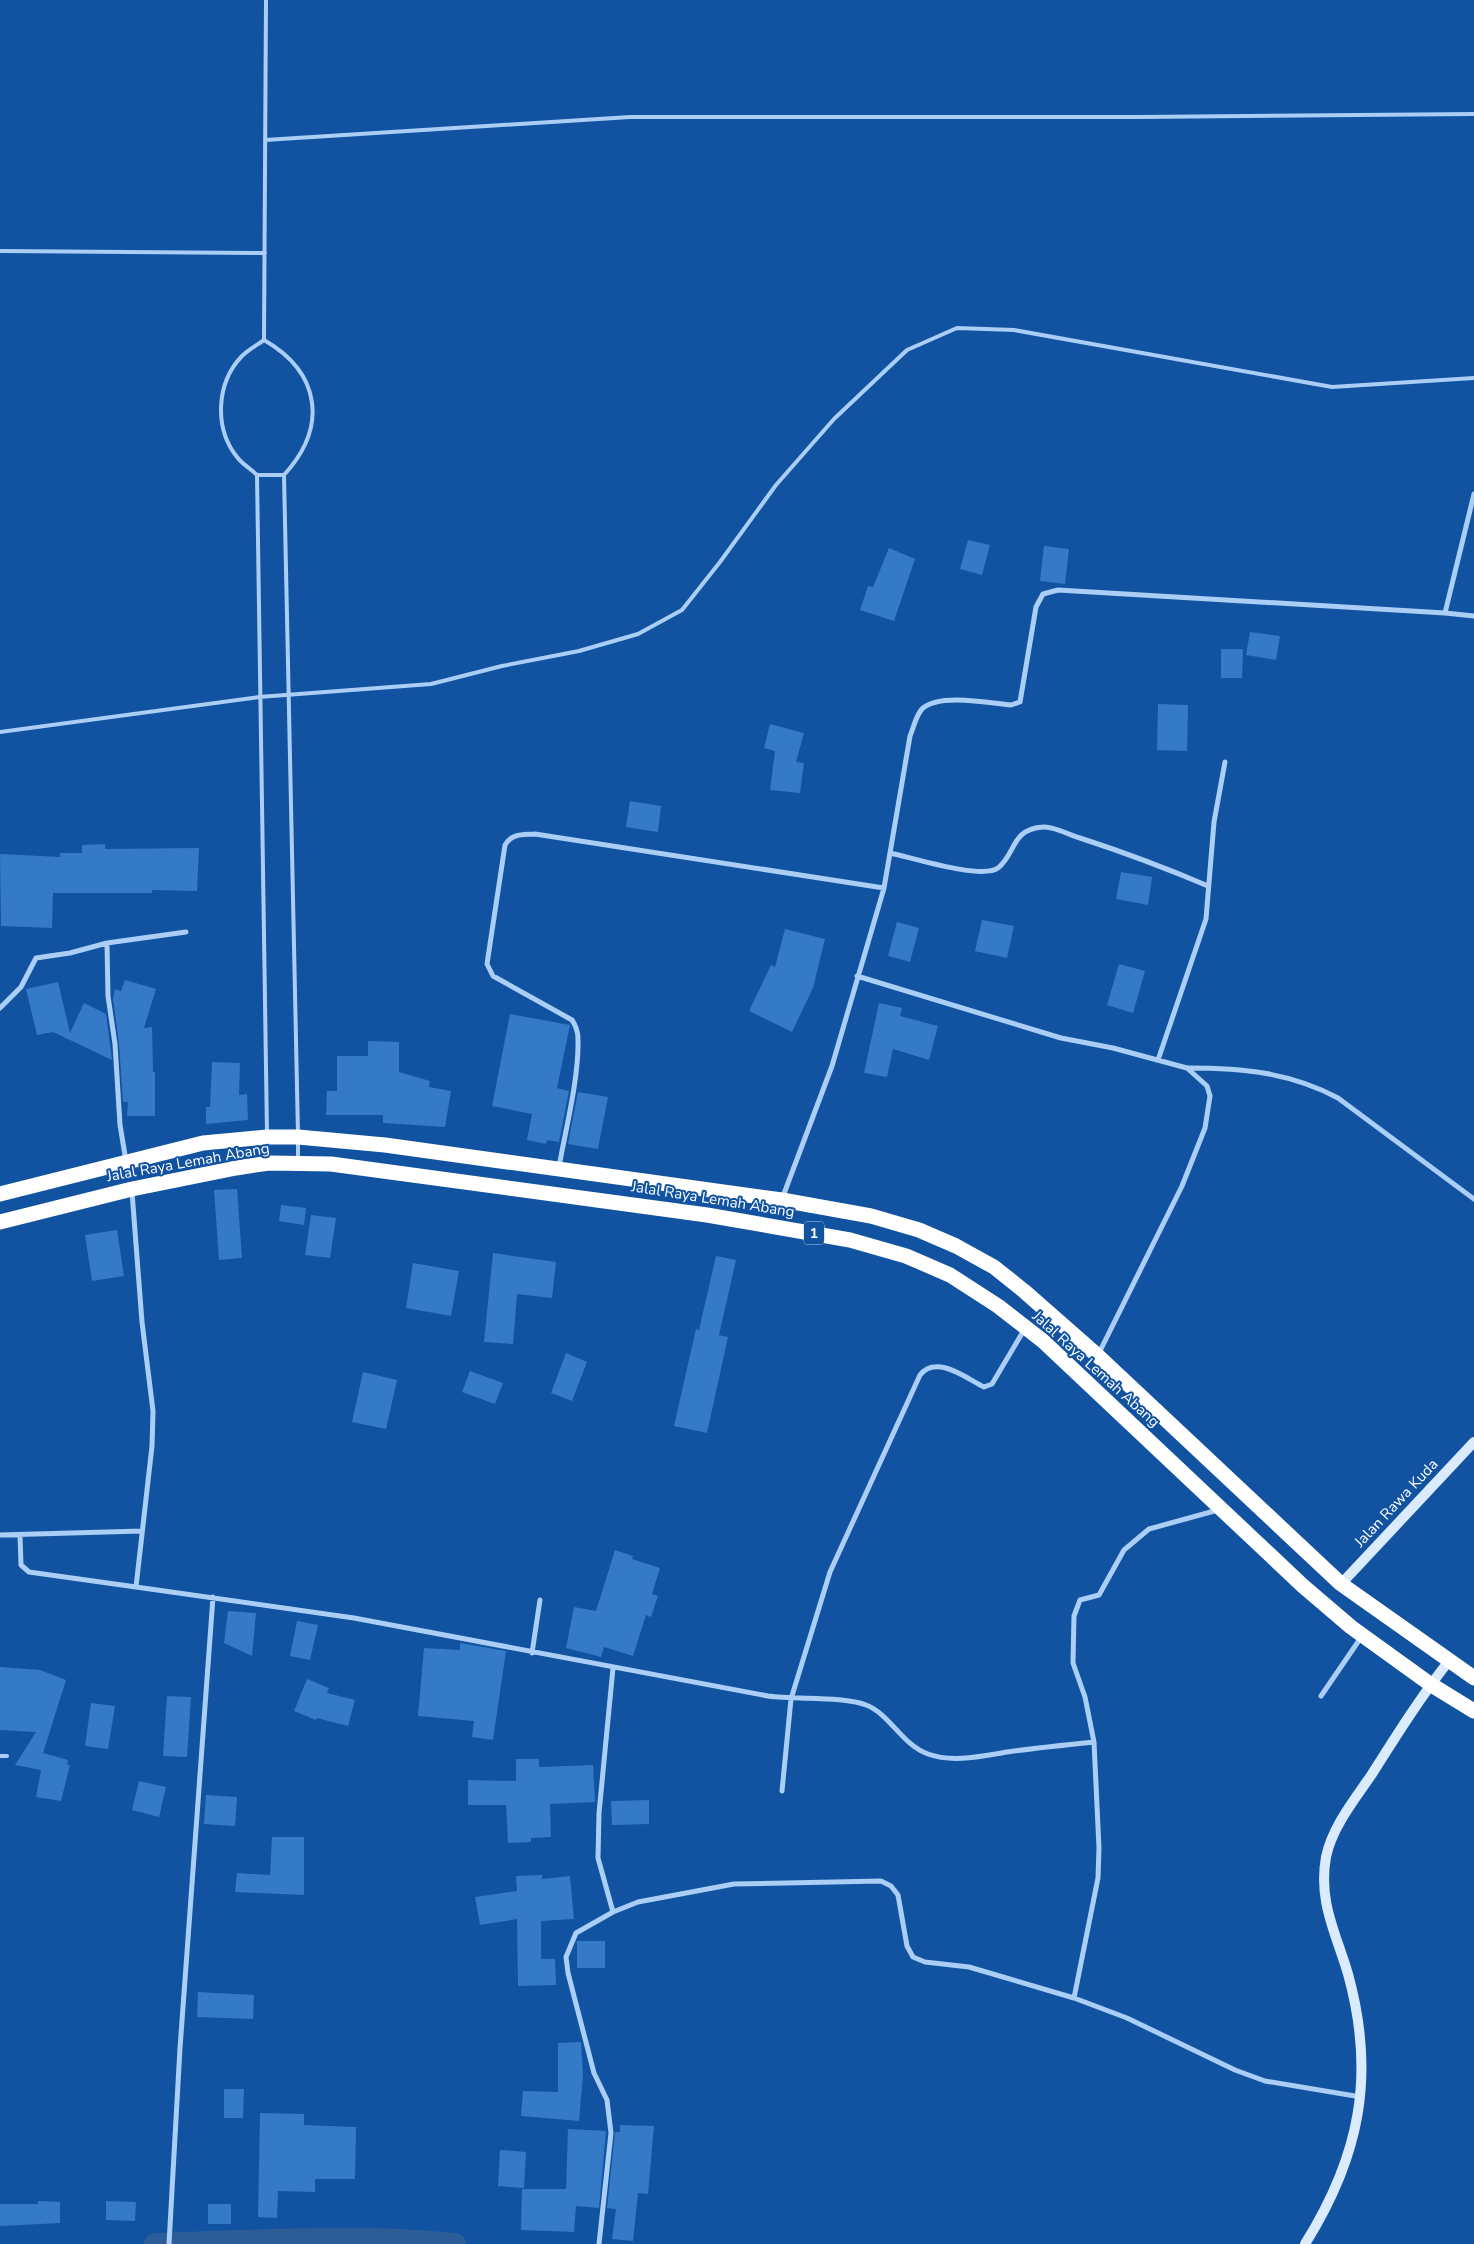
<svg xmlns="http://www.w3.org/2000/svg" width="1474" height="2244" font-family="'Nunito Sans',sans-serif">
<rect width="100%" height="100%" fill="#1153a1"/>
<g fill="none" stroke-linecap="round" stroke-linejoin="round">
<path stroke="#2d5d96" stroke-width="22" d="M155 2244C255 2241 355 2234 455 2244"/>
</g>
<path fill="#357ac6" d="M968 540 990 545 982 575 960 569Z
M1044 546 1069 549 1065 584 1040 581Z
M889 548 915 559 894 621 860 610 868 586 873 587Z
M1250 632 1280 636 1276 660 1246 655Z
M1221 649H1243L1242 678H1221Z
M1158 704 1188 705 1187 751 1157 750Z
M770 724 804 733 796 762 804 763 800 793 770 790 775 751 764 748Z
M630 801 661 806 658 832 626 827Z
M105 844V849L199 848 197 891 152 890V893H53L52 928 1 926 0 854 60 857V853H82V845Z
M1121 872 1152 877 1148 905 1116 899Z
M982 920 1014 926 1007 958 975 951Z
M897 922 919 928 910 962 888 956Z
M785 929 825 939 813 988 792 1032 749 1011 771 965 775 967Z
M1119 964 1145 971 1133 1013 1107 1005Z
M125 980 156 989 144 1028 152 1027 153 1072H155V1116H127L128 1102H123L119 1044 113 998 115 989 121 991Z
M58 982 70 1033 84 1003 106 1014 112 1060 53 1032 37 1035 26 989Z
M879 1003 902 1008 900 1016 938 1026 929 1060 893 1049 887 1077 864 1073Z
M510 1014 570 1025 557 1088 569 1091 559 1142 547 1140 546 1144 527 1140 532 1114 492 1106Z
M368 1041 399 1042V1072L430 1081 429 1087 451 1091 445 1127 383 1123V1115H326L327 1091H337V1056H368Z
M212 1062 240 1063 239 1095 247 1094 248 1120 206 1124V1107H210Z
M578 1092 608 1097 598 1149 568 1144Z
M237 1189 242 1258 219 1260 214 1190Z
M281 1205 306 1208 304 1225 279 1221Z
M311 1215 336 1218 330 1258 305 1255Z
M117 1230 124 1276 92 1281 85 1235Z
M493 1253 556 1262 552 1298 517 1294 513 1344 484 1342Z
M716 1256 736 1260 719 1335 728 1337 707 1433 674 1426 696 1329 699 1330Z
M413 1263 459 1271 451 1316 406 1308Z
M566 1353 587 1362 572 1401 551 1393Z
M470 1371 503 1383 495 1404 462 1392Z
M363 1372 397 1380 386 1429 352 1422Z
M615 1550 633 1556 632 1559 660 1568 652 1594 658 1596 651 1617 646 1615 633 1656 604 1647 601 1657 566 1648 574 1607 596 1611Z
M228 1611 256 1613 252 1656 224 1643Z
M297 1621 318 1625 310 1660 290 1656Z
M460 1643 506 1651 493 1740 472 1737 474 1721 418 1716 424 1648 460 1650Z
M0 1667 40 1670 66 1680 43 1753 68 1760 67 1765H70L61 1801 36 1797 41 1770 15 1765 36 1732 0 1730Z
M307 1679 329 1688 327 1693 355 1700 348 1726 317 1718 316 1720 294 1711Z
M167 1696 191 1697 187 1757 163 1756Z
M91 1703 115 1706 108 1749 85 1746Z
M516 1759H539V1767L593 1765 595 1802 550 1804 551 1837 531 1838V1842L508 1843 506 1805H468V1780L516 1781Z
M139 1781 166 1787 159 1817 132 1810Z
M206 1795 237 1797 235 1826 204 1824Z
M649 1800V1824L612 1825 611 1801Z
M272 1837H304V1895L235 1892 237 1873 270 1875Z
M542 1875V1879L570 1876 574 1919 541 1921V1959H555L556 1985 518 1986 517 1919 480 1925 475 1897 517 1891 516 1876Z
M577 1941H605V1968H577Z
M198 1992 254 1995 253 2019 197 2017Z
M581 2042 583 2075 579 2121 521 2116 523 2091 558 2092V2043Z
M224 2089H244L243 2118H224Z
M260 2113 304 2114V2125L356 2127 355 2179H315V2192L278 2191 277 2218 258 2217Z
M620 2125 654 2126 648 2194 638 2193 633 2241 612 2239 616 2209 607 2208 615 2132H620Z
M568 2129 606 2131 599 2208 576 2206 574 2232 521 2230 522 2189H566Z
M500 2150 526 2152 524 2188 498 2186Z
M38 2201 60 2202V2223L0 2226V2204H38Z
M106 2201 136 2202 135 2221 106 2220Z
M208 2204H231V2224H208Z"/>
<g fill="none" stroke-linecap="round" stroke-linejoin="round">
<path stroke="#aacef5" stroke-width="4" d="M265 140 630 117H1139L1474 114
M0 251 265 253
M264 340C321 373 328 427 284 475L298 1134
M264 340 266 0
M264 340C257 345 248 350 242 356 216 383 214 428 237 457 242 464 251 469 257 475H284
M257 475 267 1133
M0 732 259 697 431 684 502 666 579 651 638 634 682 610 720 562 776 485 834 419 907 350 957 328 1014 330 1332 387 1474 378
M267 1140 269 1160
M298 1159V1141
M0 1756H7"/>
<path stroke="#aacef5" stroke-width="5" d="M1445 613 1474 494
M890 853C911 857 981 880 998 868 1016 854 1011 829 1043 827 1054 826 1069 835 1080 838 1123 852 1166 868 1208 886
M107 943 108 996 115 1044 120 1125 126 1161
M857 976 1061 1038 1113 1048 1187 1068 1207 1086 1210 1096 1205 1128 1182 1186 1099 1353
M0 1008 21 987 36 958 70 953 107 943 186 932
M1158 1060 1206 919 1214 822 1225 762
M1188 1068C1241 1068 1290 1072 1338 1098L1474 1199
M559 1167C566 1127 579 1078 578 1039 578 1032 576 1026 572 1020L493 976 487 964 505 845C512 833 523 835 535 834L884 888
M132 1192 142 1322 153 1411 152 1446 136 1587 354 1618 768 1696C796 1700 843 1696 866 1705 890 1714 902 1745 928 1754 953 1763 982 1756 1007 1752 1036 1748 1065 1745 1094 1742
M782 1199 832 1066 884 888 910 736C914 727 916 714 923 708 940 693 990 703 1011 705L1020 702 1036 607 1043 594 1058 590 1445 613 1474 616
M0 1535 142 1531
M20 1535 21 1565 29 1572 136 1587
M532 1653 540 1600
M613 1668 599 1813 598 1858 613 1912
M1321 1696 1362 1636
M782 1791 791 1699 830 1572 920 1375C936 1354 966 1378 984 1387L992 1384 1024 1330
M1074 1998 1098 1878 1099 1848 1094 1742 1085 1697 1073 1663 1074 1616 1080 1600 1099 1595 1124 1550 1149 1529 1218 1510
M169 2244 180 2048 213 1597
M599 2244 611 2133 607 2100 594 2073 568 1973 566 1957 576 1933 613 1912 638 1902 734 1884 881 1881 891 1886 898 1895 907 1946 913 1957 925 1962 969 1967 1074 1998 1127 2018 1235 2070 1265 2081 1361 2097"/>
<path stroke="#dbebfe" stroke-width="10" d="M1341 1584 1474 1442
M1305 2244C1360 2156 1376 2075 1348 1974 1336 1933 1318 1902 1326 1857 1332 1827 1355 1799 1372 1774 1396 1736 1420 1698 1448 1662"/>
<path stroke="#fff" stroke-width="15" d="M0 1194 203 1143 267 1137H298L385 1145 782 1200 871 1216 919 1230 956 1246 994 1267 1024 1291 1098 1356 1341 1584 1474 1678
M0 1222 132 1189 236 1168 269 1163 331 1164 707 1215 850 1240 906 1256 950 1275 998 1306 1043 1341 1303 1586 1351 1627 1430 1684 1474 1711"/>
</g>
<g text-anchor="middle" stroke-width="4" stroke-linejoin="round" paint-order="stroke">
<rect fill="#1153a1" stroke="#b8cbe3" stroke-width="1" x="804" y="1221.5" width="20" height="23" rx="4"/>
<g font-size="14" font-weight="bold" fill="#fff">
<text x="814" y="1238">1</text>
</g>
<g font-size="15" fill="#fff" stroke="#1153a1">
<text transform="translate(188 1162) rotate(-10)" y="5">Jalal Raya Lemah Abang</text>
<text transform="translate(713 1199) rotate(9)" y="5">Jalal Raya Lemah Abang</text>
<text transform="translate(1096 1369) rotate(42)" y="5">Jalal Raya Lemah Abang</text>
<text transform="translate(1396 1503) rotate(-47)" y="5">Jalan Rawa Kuda</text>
</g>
</g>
</svg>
